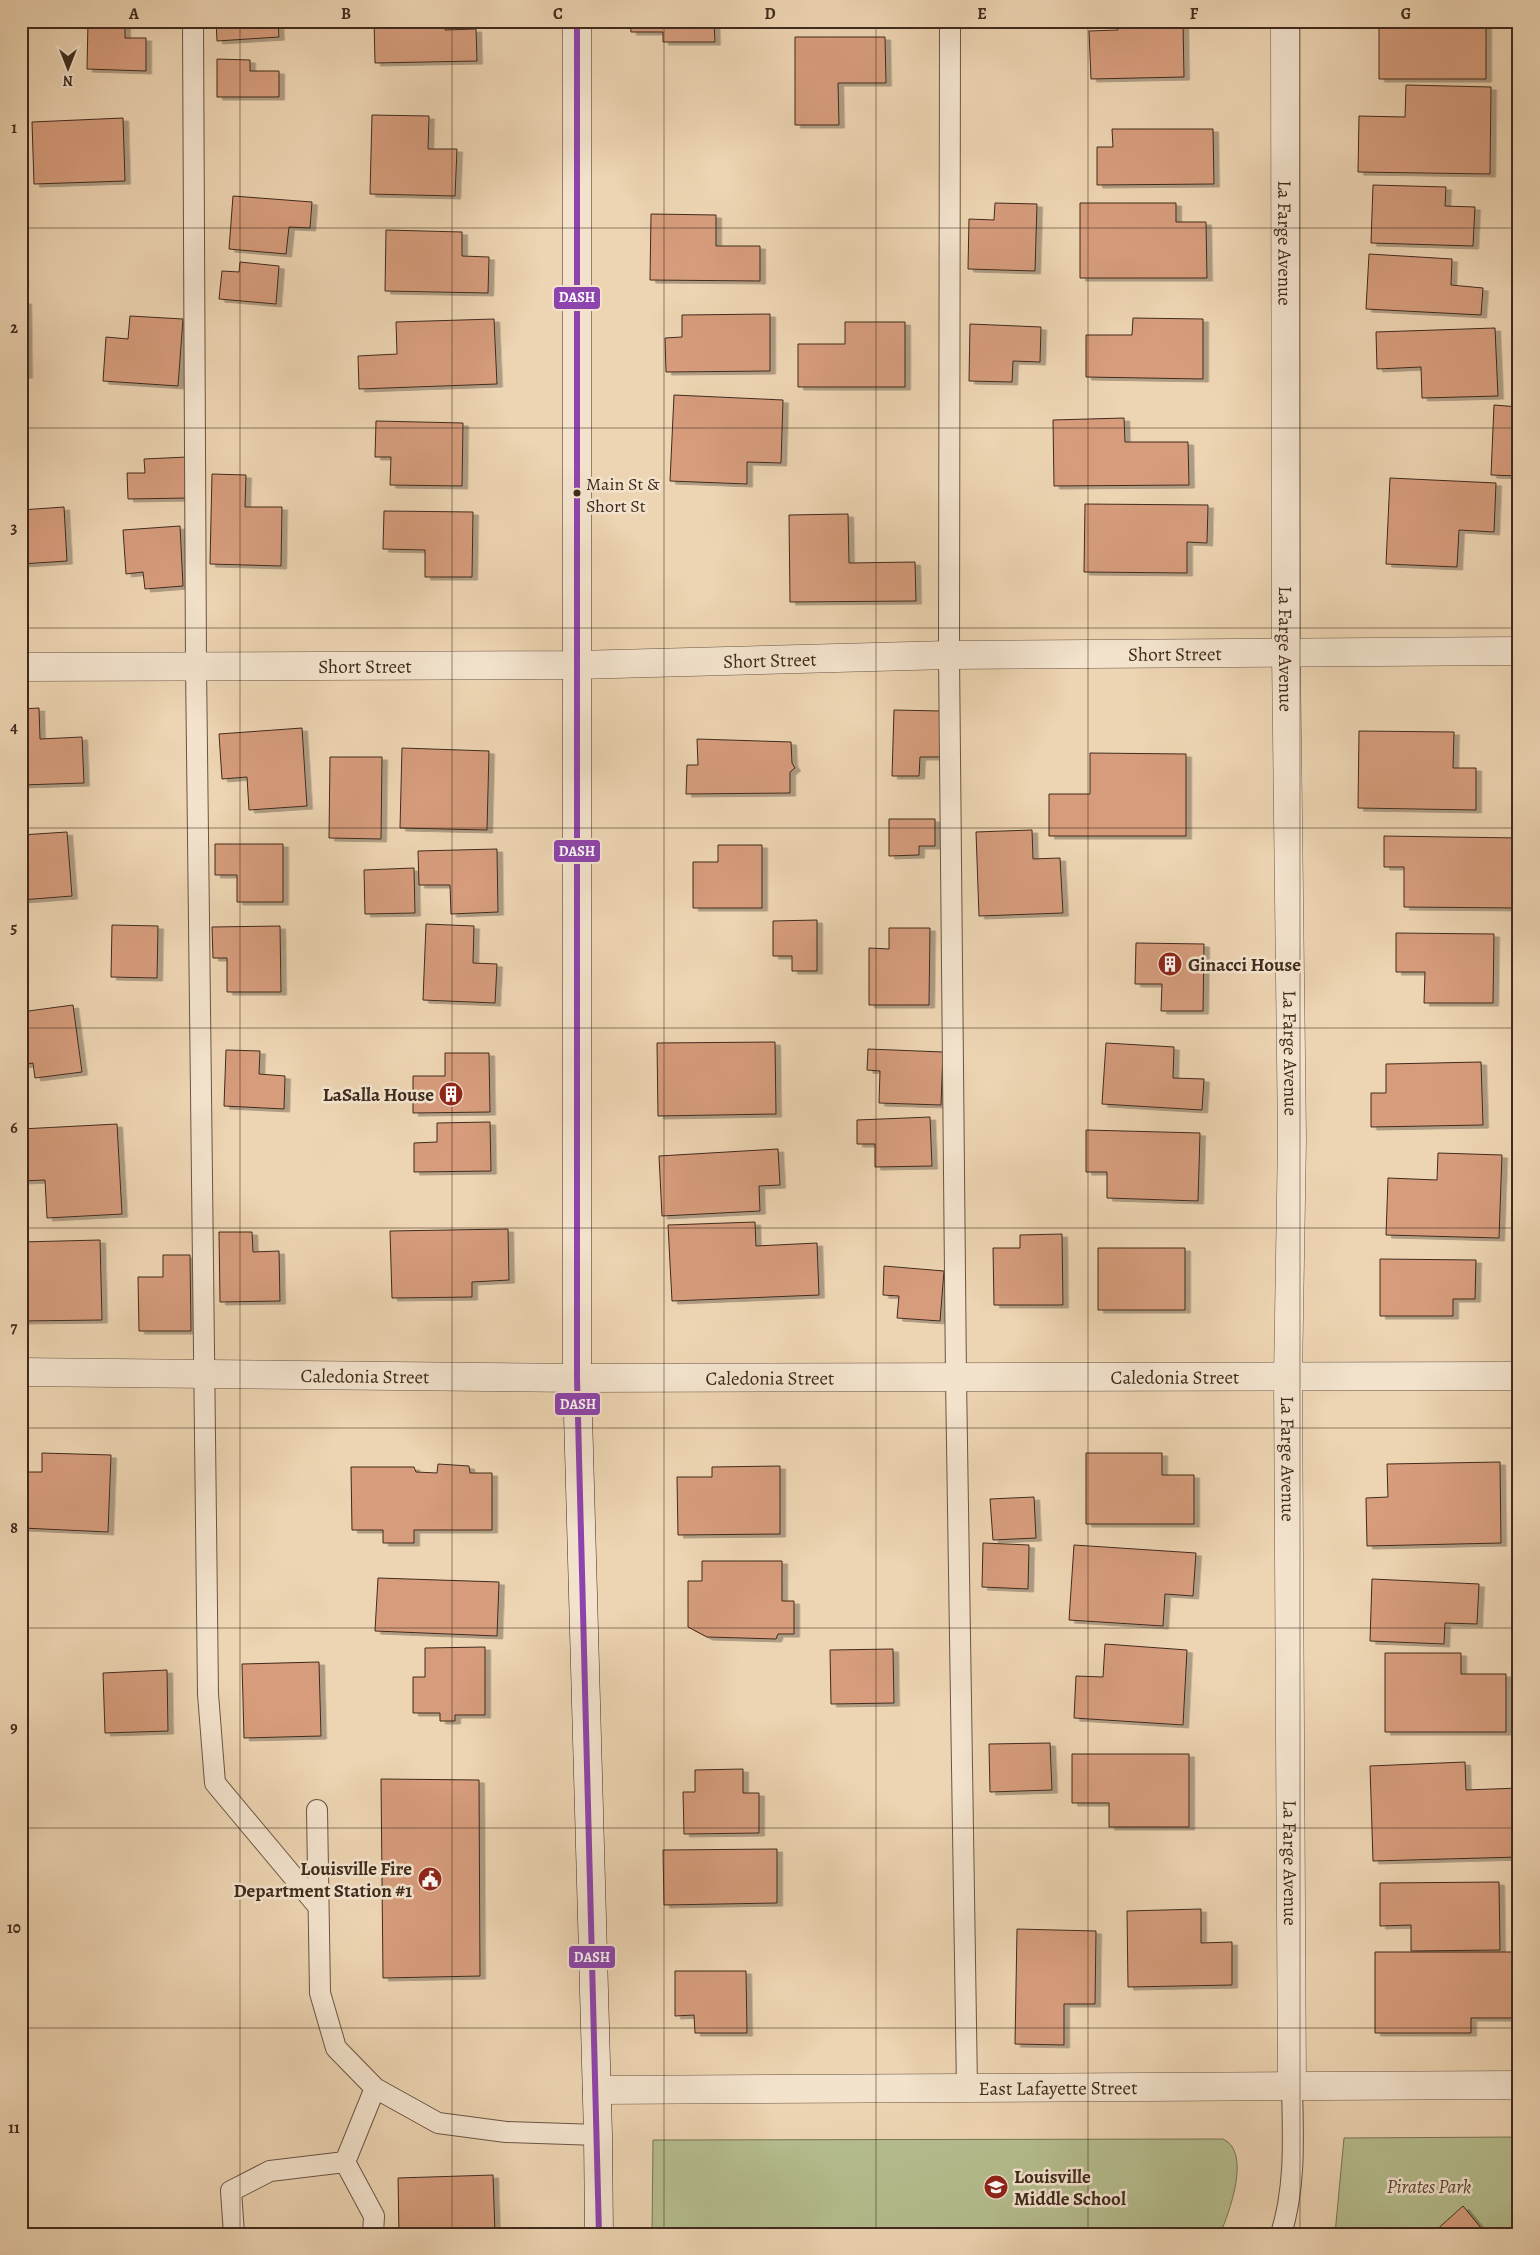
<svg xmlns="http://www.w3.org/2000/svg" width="1540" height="2255" font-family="Alegreya,serif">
<defs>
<filter id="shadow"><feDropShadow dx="5.5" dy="3" stdDeviation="0" flood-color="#0004"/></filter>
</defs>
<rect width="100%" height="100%" fill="#edd4b2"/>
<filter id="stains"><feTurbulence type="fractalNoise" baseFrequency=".004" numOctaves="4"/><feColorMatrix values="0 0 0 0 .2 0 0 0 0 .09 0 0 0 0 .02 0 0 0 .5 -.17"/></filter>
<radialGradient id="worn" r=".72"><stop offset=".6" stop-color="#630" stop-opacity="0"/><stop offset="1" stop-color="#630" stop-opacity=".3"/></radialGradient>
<path fill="#b5bd8e" stroke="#7a7456" d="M1519 2137V2234H1335L1344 2138Z
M1223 2139C1252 2152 1229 2213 1220 2234H652L653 2140Z"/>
<path fill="#d69c7c" stroke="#402b1d" filter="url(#shadow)" d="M88 21H125V38H146V71L87 69Z
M216 21H278L279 37 217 41Z
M374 21H445V30L476 29 477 61 375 63Z
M630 21H714L715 42H663V32H631Z
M1118 21H1183L1184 77 1091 79 1089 31 1118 30Z
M1379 21H1486V79H1379Z
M1519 24V64L1515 63Z
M795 37H885L886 83H838L839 125H795Z
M217 59 250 60V71H279V97H217Z
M1406 85 1491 87 1490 174 1358 172 1359 116 1405 117Z
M372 115 429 116 428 149H457L455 196 370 194Z
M123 118 125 181 34 184 32 122Z
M1112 129H1213L1214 184 1097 185V147H1113Z
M1373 185 1446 187 1445 206 1475 207 1473 246 1371 243Z
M233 196 312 202 310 228 289 227 286 254 229 249Z
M995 203 1037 204 1035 271 968 269 969 219 994 220Z
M1080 203H1176V222H1206L1207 278H1080Z
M651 214 716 215V246H760V281L650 280Z
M386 230 462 232V256L489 257 488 293 385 291Z
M21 240 23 285H21Z
M1369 254 1452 259 1451 285 1483 288 1481 315 1366 309Z
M240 262 279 266 276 304 219 299 222 271 239 272Z
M21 301H26L27 375H21Z
M770 314V371L666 372 665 338 682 337V315Z
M130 316 183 319 178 386 103 381 106 337 128 339Z
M1133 318 1203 319V379L1086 377V335H1132Z
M494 319 497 384 359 389 358 356 397 354 396 322Z
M845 322H905V387H798V344H845Z
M970 324 1041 327 1040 362 1013 361 1012 382 969 381Z
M1495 328 1498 396 1422 398 1421 367 1377 369 1376 332Z
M674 395 783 400 781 463 747 462V484L670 481Z
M1494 405 1519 407V476L1491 475Z
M1124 418 1125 442H1188L1189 485 1054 486 1053 420Z
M376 421 463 423 462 486 390 485 391 457H375Z
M187 457 188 498 128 499 127 473H145L144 459Z
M212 474 246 475 245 507H282L281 566 210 564Z
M1390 478 1496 483 1494 532 1459 530 1457 567 1386 564Z
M1085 504 1208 505 1207 543 1187 542V573L1084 572Z
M64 507 67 561 21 564V510Z
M384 511 473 512 472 577H425V550L383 549Z
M848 514 849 563 915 562 916 601 790 602 789 515Z
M180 526 183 586 145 589 143 572 126 574 123 530Z
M39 708 40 739 82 737 84 783 21 785V709Z
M894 710 941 711 940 757H920L919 776H892Z
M302 728 307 806 249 810 247 777 222 779 219 734Z
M1359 731 1454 732 1453 768H1476V810L1358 808Z
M697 739 791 742 792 763 795 768 790 772V793L686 794 687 765H698Z
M402 748 489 751 487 830 400 828Z
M1090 753 1186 754V836H1049V794H1090Z
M330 757H382L381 839 329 838Z
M889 819H935V846H919V855L889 856Z
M1032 830 1033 859 1060 858 1063 913 979 916 976 832Z
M67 832 72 896 21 900V835Z
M1384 836 1519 838V908L1404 907V867H1384Z
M215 844H283V902H237V875H215Z
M718 845H762V908H693V862H718Z
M497 849 498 912 451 914 450 885H419L418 851Z
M414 868 415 913 365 914 364 870Z
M817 920V971H792V956H773V921Z
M426 924 474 926 473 963 497 964 495 1003 423 1000Z
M112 925 158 926 157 978 111 977Z
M280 926 281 992H227V958H213L212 927Z
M889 928H930L929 1005H869V948L889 949Z
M1396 933 1494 934 1493 1003H1424L1425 972H1396Z
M1136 943 1204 944 1203 1011H1161L1162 984H1135Z
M73 1005 82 1072 35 1078 33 1063 21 1065V1012Z
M775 1042 776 1114 658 1116 657 1043Z
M1106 1043 1174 1047 1173 1078 1204 1079 1202 1110 1102 1104Z
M868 1049 943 1052 941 1105 879 1103 880 1071 867 1070Z
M226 1050 260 1051 259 1074 285 1076 284 1109 224 1106Z
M445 1053H489L490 1112 413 1113V1076H445Z
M1481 1062 1483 1125 1371 1127V1093H1386V1064Z
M930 1117 932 1166 875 1167V1144H857V1120Z
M490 1122 491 1171 414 1172V1143L437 1142V1123Z
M117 1124 122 1214 47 1218 45 1180 21 1181V1129Z
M1086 1130 1200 1133 1198 1201 1107 1198V1172H1086Z
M778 1149 780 1185 759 1186 760 1211 662 1216 659 1156Z
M1438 1153 1502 1155 1499 1238 1386 1235 1388 1178 1437 1180Z
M755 1222 756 1246 817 1243 819 1295 672 1301 668 1225Z
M508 1229 509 1280 472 1282V1297L392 1298 390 1231Z
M219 1232H252L253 1252 279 1251 280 1301 220 1302Z
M1062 1234 1063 1305H994L993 1248H1020V1235Z
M100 1240 102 1320 21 1321V1242Z
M1098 1248H1185V1310H1098Z
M163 1255H190L191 1331H139L138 1277H163Z
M1380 1259 1476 1260 1475 1299H1453V1316H1380Z
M884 1266 944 1271 940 1321 897 1318 899 1296 883 1295Z
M42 1453 111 1455 108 1532 22 1528 24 1472H42Z
M1086 1453H1162V1475H1194V1524H1086Z
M1500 1462 1501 1543 1367 1546 1366 1498 1388 1497 1387 1464Z
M438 1464 469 1466 470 1473H492V1530H414V1543H383V1530H352L351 1467H414L416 1472 437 1473Z
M780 1466V1534L678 1535 677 1477H712V1467Z
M1034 1497 1036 1538 993 1540 990 1499Z
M983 1543 1029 1545 1028 1589 982 1587Z
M1074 1545 1196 1553 1193 1596 1165 1594 1163 1626 1069 1620Z
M702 1561H782V1601H794V1634H778L776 1639 707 1637 688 1627V1581H702Z
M378 1578 499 1582 497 1636 375 1631Z
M1372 1579 1479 1584 1477 1624 1445 1623 1444 1644 1370 1641Z
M1105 1644 1187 1650 1183 1725 1074 1718 1076 1676 1103 1677Z
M485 1647V1715H455V1721H440V1713H413V1677H425V1648Z
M893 1649 894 1703 831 1704 830 1650Z
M1385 1653H1461V1674H1506V1732H1385Z
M319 1662 321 1736 244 1738 242 1664Z
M167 1670 168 1731 105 1733 103 1673Z
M1050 1743 1052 1790 990 1792 989 1744Z
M1072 1754H1189V1827H1109V1803H1072Z
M1465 1762 1466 1790 1519 1788V1857L1373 1861 1370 1766Z
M743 1769V1793H759V1833L684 1834 683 1792H695V1770Z
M381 1779 479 1780 480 1976 383 1978Z
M777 1849V1903L664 1905 663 1850Z
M1499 1882 1500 1950 1411 1951V1925L1380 1926V1883Z
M1201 1909V1943L1232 1942V1985L1128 1987 1127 1911Z
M1017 1929 1096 1931 1095 2004H1064V2045L1015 2044Z
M1375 1952H1519V2018H1471V2033H1375Z
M675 1971H746L747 2033H695L694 2015 675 2016Z
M493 2175 495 2234H399L398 2178Z
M1463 2206 1486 2234H1432Z"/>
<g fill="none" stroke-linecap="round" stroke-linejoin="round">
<defs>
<path id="lane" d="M193 21 196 665 208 1694 215 1783 317 1905
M950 21 949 655 956 1378 967 2089
M317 1810 320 1993 336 2048 375 2088 438 2123 506 2132 598 2135
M234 2234 231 2191 270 2171 345 2162
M373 2234 374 2216 345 2162 375 2088
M1281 2234C1296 2186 1293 2136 1292 2087"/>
<g id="street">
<path id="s1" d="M1285 21 1286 653 1292 1139 1288 1377 1292 2087"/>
<path id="s2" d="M21 667 577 665 949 655 1519 651"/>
<path id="s3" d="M21 1372 577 1378 1519 1376"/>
<path id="s4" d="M597 2090 1519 2085"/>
</g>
<path id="secondary" d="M577 21V1378L598 2135 599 2234"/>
</defs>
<use href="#lane" stroke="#6b5542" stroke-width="22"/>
<use href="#street" stroke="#6b5542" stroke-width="29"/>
<use href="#secondary" stroke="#402b1d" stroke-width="29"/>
<use href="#lane" stroke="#f3e3cd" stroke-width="20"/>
<use href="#street" stroke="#f3e3cd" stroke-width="28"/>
<use href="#secondary" stroke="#f3e3cd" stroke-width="28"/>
<defs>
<path id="bus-1" d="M577 21V1378L599 2234"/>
</defs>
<use href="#bus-1" stroke="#f3e3cd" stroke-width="10"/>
<use href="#bus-1" stroke="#8e44ad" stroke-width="6"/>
</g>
<path fill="none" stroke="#402b1d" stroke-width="1" stroke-opacity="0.55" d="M240 21V2234M452 21V2234M664 21V2234M876 21V2234M1088 21V2234M1300 21V2234M21 228H1519M21 428H1519M21 628H1519M21 828H1519M21 1028H1519M21 1228H1519M21 1428H1519M21 1628H1519M21 1828H1519M21 2028H1519"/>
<defs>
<symbol id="building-disc" viewBox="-11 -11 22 22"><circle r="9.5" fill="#8f2418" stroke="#f3e3cd"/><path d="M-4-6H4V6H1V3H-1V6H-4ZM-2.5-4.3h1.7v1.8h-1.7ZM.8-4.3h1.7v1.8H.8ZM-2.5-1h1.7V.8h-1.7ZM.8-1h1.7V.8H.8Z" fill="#fff"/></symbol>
<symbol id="civic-disc" viewBox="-11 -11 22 22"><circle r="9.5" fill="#8f2418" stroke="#f3e3cd"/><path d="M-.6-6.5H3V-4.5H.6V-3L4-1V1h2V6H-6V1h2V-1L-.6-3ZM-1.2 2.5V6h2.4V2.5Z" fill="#fff"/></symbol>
<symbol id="school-disc" viewBox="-11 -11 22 22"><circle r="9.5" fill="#8f2418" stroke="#f3e3cd"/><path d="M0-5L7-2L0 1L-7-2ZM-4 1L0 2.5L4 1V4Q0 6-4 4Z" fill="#fff"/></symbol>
</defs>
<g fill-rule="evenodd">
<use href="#building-disc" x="1156" y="950" width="28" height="28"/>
<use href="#building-disc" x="437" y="1080" width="28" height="28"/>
<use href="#civic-disc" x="416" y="1865" width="28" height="28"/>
<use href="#school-disc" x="982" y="2173" width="28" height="28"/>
</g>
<circle fill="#402b1d" stroke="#f3e3cd" stroke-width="2" cx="577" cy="493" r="4.5"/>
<g text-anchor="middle" stroke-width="5" stroke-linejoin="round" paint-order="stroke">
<g font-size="18" fill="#402b1d" stroke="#f3e3cd" text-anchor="start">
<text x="586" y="490">Main St &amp;<tspan x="586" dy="22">Short St</tspan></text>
</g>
<g font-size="19" fill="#402b1d" stroke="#f3e3cd">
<text dy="7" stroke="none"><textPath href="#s1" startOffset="222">La Farge Avenue</textPath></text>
<text dy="7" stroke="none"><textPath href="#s1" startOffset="628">La Farge Avenue</textPath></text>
<text dy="7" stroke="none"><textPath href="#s2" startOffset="1154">Short Street</textPath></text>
<text dy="7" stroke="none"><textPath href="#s2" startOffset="749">Short Street</textPath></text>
<text dy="7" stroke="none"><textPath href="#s2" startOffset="344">Short Street</textPath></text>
<text dy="7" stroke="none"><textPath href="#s1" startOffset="1032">La Farge Avenue</textPath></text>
<text dy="7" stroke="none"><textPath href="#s3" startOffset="344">Caledonia Street</textPath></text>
<text dy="7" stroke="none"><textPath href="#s3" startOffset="1154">Caledonia Street</textPath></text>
<text dy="7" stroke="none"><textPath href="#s3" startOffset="749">Caledonia Street</textPath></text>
<text dy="7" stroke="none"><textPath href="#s1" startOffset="1438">La Farge Avenue</textPath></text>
<text dy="7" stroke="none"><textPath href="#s1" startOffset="1842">La Farge Avenue</textPath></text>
<text dy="7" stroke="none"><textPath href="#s4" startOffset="461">East Lafayette Street</textPath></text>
</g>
<g font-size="19" font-weight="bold" fill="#402b1d" stroke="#f3e3cd" text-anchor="start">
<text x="1188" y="971">Ginacci House</text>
<text x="434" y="1101" text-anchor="end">LaSalla House</text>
<text x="412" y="1875" text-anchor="end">Louisville Fire<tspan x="412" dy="22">Department Station #1</tspan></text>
<text x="1014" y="2183">Louisville<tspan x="1014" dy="22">Middle School</tspan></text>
</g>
<g font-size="19" font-style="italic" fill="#574834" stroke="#f3e3cd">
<text x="1429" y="2193">Pirates Park</text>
</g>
</g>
<g stroke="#f3e3cd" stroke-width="2">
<rect x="553" y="286" width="48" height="24" rx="5" fill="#8e44ad"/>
<rect x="553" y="839" width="48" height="24" rx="5" fill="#8e44ad"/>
<rect x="554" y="1392" width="47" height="24" rx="5" fill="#8e44ad"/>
<rect x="568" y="1945" width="48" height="24" rx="5" fill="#8e44ad"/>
</g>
<g font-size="14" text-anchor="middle" font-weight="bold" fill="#fff">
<text x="577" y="302">DASH</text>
<text x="577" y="856">DASH</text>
<text x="578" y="1409">DASH</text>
<text x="592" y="1962">DASH</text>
</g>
<rect width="1540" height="2255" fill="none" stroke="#edd4b2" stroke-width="55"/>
<g transform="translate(68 68) rotate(180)" stroke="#f3e3cd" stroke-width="4" paint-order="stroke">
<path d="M0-4L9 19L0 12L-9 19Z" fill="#402b1d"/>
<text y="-8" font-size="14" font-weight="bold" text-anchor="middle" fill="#402b1d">N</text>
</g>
<rect x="28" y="28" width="1484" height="2200" fill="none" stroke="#402b1d" stroke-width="2"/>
<g font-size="16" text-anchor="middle" font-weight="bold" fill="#402b1d">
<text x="134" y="19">A</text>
<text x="346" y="19">B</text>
<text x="558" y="19">C</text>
<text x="770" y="19">D</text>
<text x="982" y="19">E</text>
<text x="1194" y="19">F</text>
<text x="1406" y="19">G</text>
<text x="14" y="133">1</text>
<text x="14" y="333">2</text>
<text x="14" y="533">3</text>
<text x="14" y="733">4</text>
<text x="14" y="933">5</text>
<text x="14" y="1133">6</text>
<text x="14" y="1333">7</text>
<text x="14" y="1533">8</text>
<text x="14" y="1733">9</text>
<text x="14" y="1933">10</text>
<text x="14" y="2133">11</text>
</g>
<rect width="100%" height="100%" filter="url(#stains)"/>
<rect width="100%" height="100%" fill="url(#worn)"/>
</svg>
